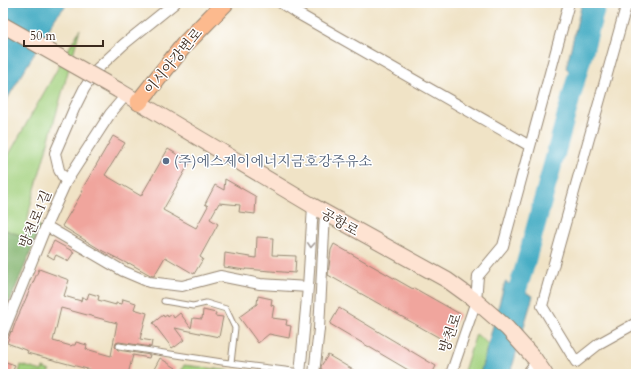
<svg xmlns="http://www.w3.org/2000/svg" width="639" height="377" font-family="Cardo,'Noto Serif KR',serif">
<rect width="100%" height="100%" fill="#fff"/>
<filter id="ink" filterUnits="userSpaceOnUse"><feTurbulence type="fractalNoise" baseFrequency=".025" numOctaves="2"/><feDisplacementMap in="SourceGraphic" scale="8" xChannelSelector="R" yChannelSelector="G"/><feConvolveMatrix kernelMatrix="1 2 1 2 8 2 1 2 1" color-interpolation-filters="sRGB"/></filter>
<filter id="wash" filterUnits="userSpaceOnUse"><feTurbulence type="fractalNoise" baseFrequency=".012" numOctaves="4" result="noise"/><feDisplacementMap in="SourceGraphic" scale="16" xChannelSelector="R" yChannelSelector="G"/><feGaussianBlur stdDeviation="0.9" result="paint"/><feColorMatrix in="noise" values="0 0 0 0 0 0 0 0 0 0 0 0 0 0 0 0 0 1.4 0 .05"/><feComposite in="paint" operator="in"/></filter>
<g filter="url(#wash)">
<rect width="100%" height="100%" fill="#f0e3c6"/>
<path fill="#a4d280" stroke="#707e4f" d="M80 29 30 207 25 237 6 231 3 237V165Z
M476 334 488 344 480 374H463Z
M21 365 42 371 43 368 50 371 49 374H19Z
M184 365 232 371 231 374H180Z"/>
<path fill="#83b46e" stroke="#5f6f46" d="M37 224 41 227 3 318V237L6 230 25 237 27 228 32 231Z"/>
<path fill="#43abc3" stroke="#3f6a70" d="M3 3H68L56 17 3 106Z
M582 3H599L595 10 573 75 566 68Z
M505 282 533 296 510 374H480Z"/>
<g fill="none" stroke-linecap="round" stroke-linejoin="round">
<path stroke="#43abc3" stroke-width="19" d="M510 312 524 269 597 3"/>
</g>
<g id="blocks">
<path fill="#f0a59d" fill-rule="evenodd" d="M113 136 125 143 105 175 141 196 168 149 190 162 163 210 196 228 208 206 205 204 215 185 224 190 225 179 255 196 256 198 255 214 239 212 240 205 219 203 210 219 218 224 200 257 203 259 194 274 165 257 154 276H152L129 263 128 264 101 250 62 226 83 191H81Z
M257 237 273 238 272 255 296 256 295 273 246 269 245 270 224 267 225 253 256 258Z
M54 241 74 252 68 261 56 255 54 259 47 255Z
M334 244 413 289 414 288 460 314 445 341 328 275 331 250Z
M39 269 69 280 64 296 81 301 82 297 87 299 89 293 99 296 98 300 116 305V303L122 304 123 299 136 303 134 309 147 313 140 339 152 341 151 347 119 342 116 343 115 347 118 350 150 355 149 358 133 355 128 374H90L91 370 27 353 28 351 7 343 11 331 12 332 16 321ZM61 308 117 323 111 356 86 349 87 345 76 342 75 345H72L71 346 53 341Z
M258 296 272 299 271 305 274 306 272 318 287 320 286 325 291 326 289 338 269 334 258 343 239 317 257 304Z
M339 308 436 366 432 374H415L330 324Z
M203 310 216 313 215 316 223 317 219 337 175 328 184 340 175 347V346L172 348 153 323 163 315 164 317 167 315 168 317 172 314 174 318 180 313 191 328 193 318 202 319Z
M328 355 360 374H330L321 369V366Z
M160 358 176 368 172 374H159L153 371Z
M3 361 15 365 12 374H3Z"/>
</g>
</g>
<g filter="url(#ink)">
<use href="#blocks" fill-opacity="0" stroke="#968672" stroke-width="1"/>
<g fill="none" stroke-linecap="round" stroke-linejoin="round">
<defs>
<path id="service" d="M164 301 193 306 206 303 226 309 235 328 231 363
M119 346 222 362 301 372"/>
<path id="minor" d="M281 3 295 12
M293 3 295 12 530 146
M627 3 542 306 576 362 600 343 636 323
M66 182 59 170 55 153 74 109 84 89 97 69 124 44 175 3
M46 226 123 271 149 282 182 286 220 276 260 284 308 287
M3 333 46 226 66 182 110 114 126 95
M300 374 308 287 313 206
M314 374 319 329 325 213
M451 374 476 301 478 276 503 246 569 3
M527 374 537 361"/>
<path id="secondary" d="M118 90 313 206 447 280 476 301 507 328 534 358 545 374"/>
<path id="trunk" d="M139 102 184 45 225 3"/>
</defs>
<use href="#service" stroke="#968672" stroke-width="7"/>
<use href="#minor" stroke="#968672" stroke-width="12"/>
<use href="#secondary" stroke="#968672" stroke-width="17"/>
<use href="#trunk" stroke="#968672" stroke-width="19"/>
<use href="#service" stroke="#fff" stroke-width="5"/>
<use href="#minor" stroke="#fff" stroke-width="10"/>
<use href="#secondary" stroke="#fee3d2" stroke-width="15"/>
<use href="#trunk" stroke="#fcba8e" stroke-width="17"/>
<defs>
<path id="secondary-bridge" d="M3 25 118 90"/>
</defs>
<use href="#secondary-bridge" stroke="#968672" stroke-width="17" stroke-linecap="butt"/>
<use href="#secondary-bridge" stroke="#fee3d2" stroke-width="15"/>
</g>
<defs><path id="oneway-chevron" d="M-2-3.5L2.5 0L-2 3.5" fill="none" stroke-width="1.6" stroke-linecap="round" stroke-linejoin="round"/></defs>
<use stroke="#a79f9a" href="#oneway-chevron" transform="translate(311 245) rotate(93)"/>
</g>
<circle fill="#5c6f8a" stroke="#fff" stroke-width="1.5" cx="166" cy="161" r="4"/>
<g text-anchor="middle" stroke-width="3" stroke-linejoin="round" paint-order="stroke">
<g font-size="14" fill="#3b2a1e" stroke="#fff">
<text transform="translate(173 61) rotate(-50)" y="5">이시아강변로</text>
<text transform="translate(35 219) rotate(-67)" y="5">방천로1길</text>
<text transform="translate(340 222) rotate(29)" y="5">공항로</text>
<text transform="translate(450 333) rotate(-71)" y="5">방천로</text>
</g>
<g font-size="14" fill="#4e5e75" stroke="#fff" text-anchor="start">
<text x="174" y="166">(주)에스제이에너지금호강주유소</text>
</g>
</g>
<rect width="639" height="377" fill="none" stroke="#fff" stroke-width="16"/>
<path d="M24 40v6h79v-6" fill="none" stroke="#3b2a1e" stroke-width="2"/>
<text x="30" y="40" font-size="12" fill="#3b2a1e" stroke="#ffffff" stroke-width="3" paint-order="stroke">50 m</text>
</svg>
